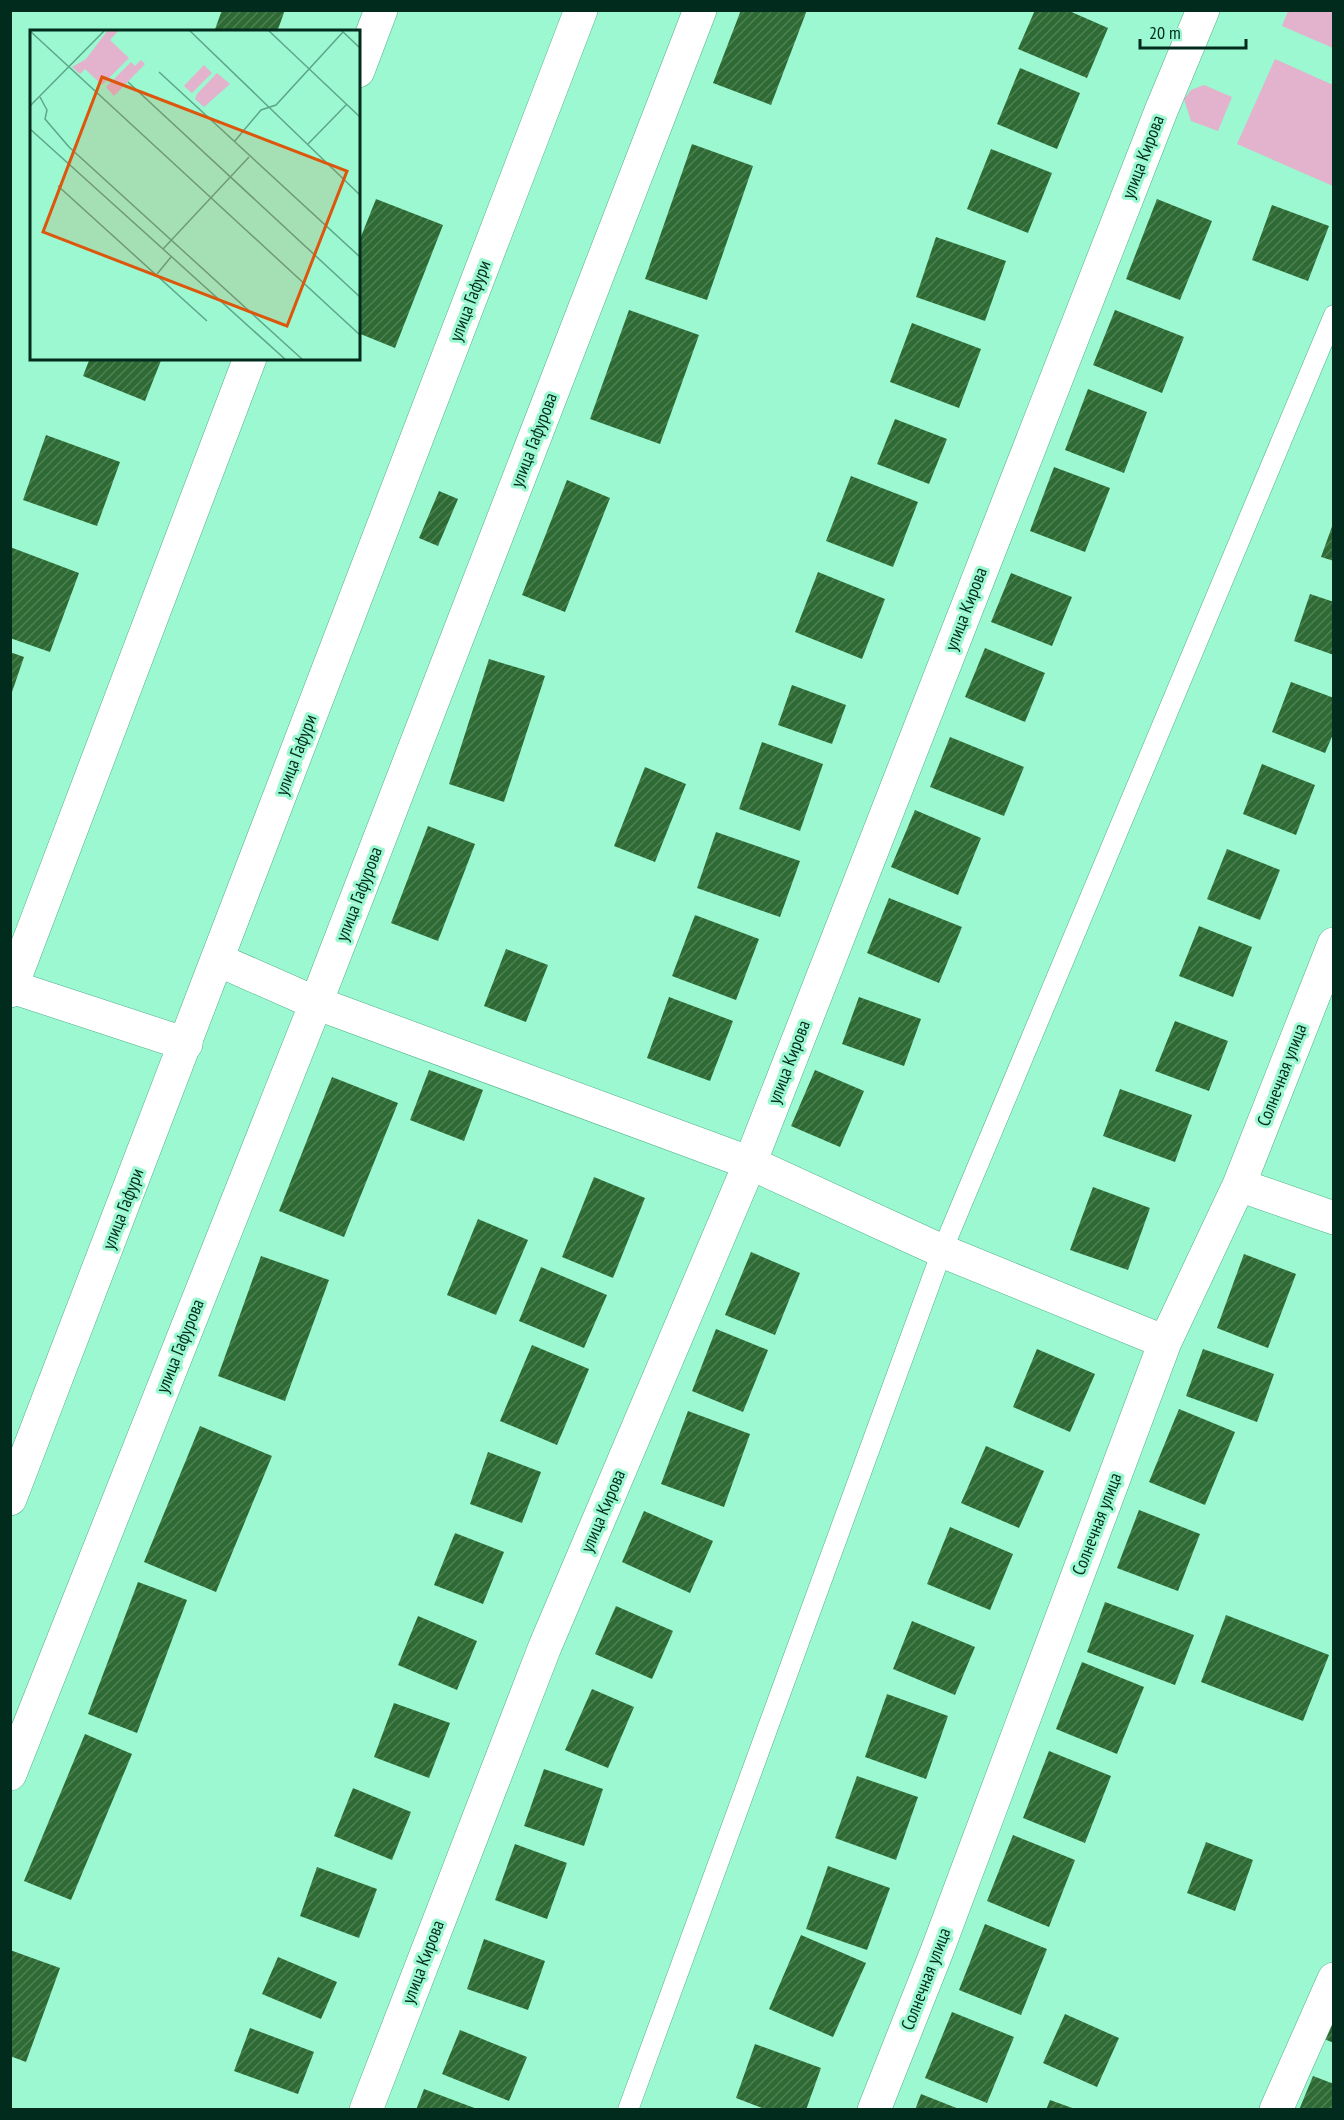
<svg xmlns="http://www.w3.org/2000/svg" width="1344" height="2120" font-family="'PT Sans Narrow',sans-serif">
<defs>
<pattern id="building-hatch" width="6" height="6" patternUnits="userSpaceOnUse" patternTransform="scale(1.5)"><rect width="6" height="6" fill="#2e6a33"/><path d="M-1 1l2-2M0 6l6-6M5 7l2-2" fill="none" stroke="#4f7f55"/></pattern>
</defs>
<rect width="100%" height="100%" fill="#9bf8d0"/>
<path fill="#e3b2cc" d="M1288 11H1333V48L1282 26Z
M1275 59 1333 85V186L1237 144Z
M1204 85 1232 97 1218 131 1191 121 1184 99 1191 90Z"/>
<path fill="url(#building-hatch)" d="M222 10H285L277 32H214Z
M741 10H807L771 105 713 83Z
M1035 10H1067L1108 28 1087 78 1018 49Z
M1020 68 1080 93 1057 149 997 124Z
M692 144 753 166 707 300 645 279Z
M991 149 1052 173 1028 233 967 209Z
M376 199 443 225 395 348 358 333V244Z
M1157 199 1212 221 1180 300 1126 279Z
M1272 205 1329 226 1308 281 1252 260Z
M936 237 1006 261 985 321 916 297Z
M629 310 699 335 660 444 590 419Z
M1115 310 1184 337 1162 393 1093 365Z
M912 323 981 349 959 408 890 382Z
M90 358H162L145 401 83 376Z
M1088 389 1147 412 1124 473 1065 450Z
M895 419 947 439 929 484 877 464Z
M46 435 120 462 97 526 23 500Z
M1054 467 1110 488 1085 552 1030 531Z
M851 476 918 502 893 567 826 541Z
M567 480 610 498 565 612 522 595Z
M439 491 458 499 438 546 419 538Z
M1334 521V561L1321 557Z
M10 547 79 573 50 652 10 638Z
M818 572 885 599 862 659 795 632Z
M1011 573 1072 597 1052 646 991 622Z
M1310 594 1334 602V655L1294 641Z
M985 648 1045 673 1025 722 965 697Z
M10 652 24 657 11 695H10Z
M489 659 545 676 504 802 449 784Z
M1291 682 1334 698V732L1325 753 1272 732Z
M792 685 846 705 832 744 778 725Z
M950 737 1024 767 1004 816 930 787Z
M762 742 823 764 800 831 739 809Z
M1262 764 1315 785 1296 835 1243 814Z
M645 767 686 784 655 862 614 846Z
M915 810 981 838 958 895 891 867Z
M428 826 475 844 438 941 391 923Z
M716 832 800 861 780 917 697 888Z
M1227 849 1280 870 1260 920 1207 899Z
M889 898 962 927 939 983 867 953Z
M695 915 759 939 736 1000 672 976Z
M1199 926 1252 947 1233 997 1179 976Z
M506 949 548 965 526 1022 484 1006Z
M669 997 733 1021 710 1081 647 1058Z
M859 997 921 1019 904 1066 842 1044Z
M1175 1021 1228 1041 1209 1091 1155 1071Z
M429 1070 483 1090 464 1141 410 1120Z
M815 1070 864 1091 840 1147 791 1126Z
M332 1077 398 1103 344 1237 279 1211Z
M1120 1089 1192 1115 1175 1162 1103 1136Z
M594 1177 645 1198 613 1278 562 1257Z
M1093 1187 1150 1208 1128 1270 1070 1250Z
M478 1219 528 1240 496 1315 447 1295Z
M751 1252 800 1273 775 1335 725 1315Z
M1244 1254 1296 1274 1268 1348 1217 1328Z
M261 1256 329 1280 285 1401 218 1376Z
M541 1267 607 1295 584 1348 519 1321Z
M716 1329 768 1350 743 1412 692 1391Z
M532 1345 589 1369 557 1445 500 1421Z
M1037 1349 1095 1374 1070 1432 1013 1407Z
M1203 1349 1274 1374 1257 1422 1186 1396Z
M1179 1409 1235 1432 1205 1505 1149 1482Z
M688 1411 750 1434 724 1507 661 1484Z
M200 1426 272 1456 216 1592 144 1562Z
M986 1446 1044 1471 1019 1528 961 1503Z
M488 1452 541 1472 522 1523 470 1504Z
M1139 1510 1200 1534 1178 1591 1117 1568Z
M644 1511 713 1541 690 1593 622 1562Z
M950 1527 1013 1554 990 1610 927 1584Z
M455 1533 504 1552 483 1604 434 1585Z
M138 1582 187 1600 137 1733 88 1714Z
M1105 1602 1194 1635 1175 1685 1087 1652Z
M616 1606 673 1631 652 1679 595 1654Z
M1226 1615 1329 1655 1303 1721 1201 1682Z
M418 1616 477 1641 457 1690 398 1665Z
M912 1621 975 1647 955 1695 893 1669Z
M1082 1662 1144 1687 1117 1754 1056 1729Z
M592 1689 634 1707 608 1768 565 1750Z
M887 1694 948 1716 926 1779 865 1757Z
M394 1703 450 1723 429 1778 374 1757Z
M85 1734 132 1754 71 1900 24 1881Z
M1049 1751 1111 1776 1085 1843 1023 1818Z
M544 1769 603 1789 584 1846 524 1826Z
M857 1776 918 1797 896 1860 835 1838Z
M353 1788 411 1812 392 1860 334 1836Z
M1013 1835 1075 1860 1049 1927 987 1901Z
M1206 1842 1253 1860 1235 1911 1187 1893Z
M515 1844 567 1863 547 1919 495 1900Z
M828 1866 890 1888 867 1950 806 1929Z
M317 1867 377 1889 359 1938 300 1916Z
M985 1924 1047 1949 1021 2015 959 1990Z
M801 1935 866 1963 833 2037 769 2009Z
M484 1939 545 1961 528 2010 467 1989Z
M10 1950 60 1968 26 2062 10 2056Z
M278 1957 337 1982 321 2019 262 1994Z
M952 2012 1014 2037 987 2103 925 2078Z
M1065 2014 1119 2038 1097 2087 1043 2063Z
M1334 2016V2043L1324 2039Z
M250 2028 314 2052 298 2094 234 2071Z
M460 2030 527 2057 509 2101 442 2074Z
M755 2044 821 2068 806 2110H767L736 2098Z
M1313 2076 1334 2084V2110H1299Z
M424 2089 477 2109V2110H416Z
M921 2094 959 2109V2110H915Z
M1050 2100 1075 2109V2110H1046Z"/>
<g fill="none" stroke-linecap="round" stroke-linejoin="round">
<defs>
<path id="lane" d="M628 2110 942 1251 1334 315"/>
<path id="street" d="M358 71 381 10
M218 960 316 1003 750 1163 942 1251 1165 1342
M12 987 186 1044
M10 991 250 358
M1239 1185 1334 1218
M10 1774 316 1003 700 10
M366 2110 544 1649 750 1163 1161 111 1203 10
M874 2110 937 1951 1165 1342 1239 1185 1334 944
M1276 2110 1334 1979"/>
<path id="secondary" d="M10 1499 581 10"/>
</defs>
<use href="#lane" stroke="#52b08b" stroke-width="21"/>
<use href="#street" stroke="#52b08b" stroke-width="34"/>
<use href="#secondary" stroke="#52b08b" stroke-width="34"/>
<use href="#lane" stroke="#fff" stroke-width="20"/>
<use href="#street" stroke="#fff" stroke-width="33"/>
<use href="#secondary" stroke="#fff" stroke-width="33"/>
</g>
<g text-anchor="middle" stroke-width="6" stroke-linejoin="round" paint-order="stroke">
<g font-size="18" fill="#012b1d" stroke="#9bf8d0">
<text transform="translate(1143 157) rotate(-69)" y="6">улица Кирова</text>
<text transform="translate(470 301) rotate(-69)" y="6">улица Гафури</text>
<text transform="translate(534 440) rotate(-69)" y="6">улица Гафурова</text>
<text transform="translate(966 609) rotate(-69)" y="6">улица Кирова</text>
<text transform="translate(296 755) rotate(-69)" y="6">улица Гафури</text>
<text transform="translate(359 894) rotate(-69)" y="6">улица Гафурова</text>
<text transform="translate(789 1062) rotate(-69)" y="6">улица Кирова</text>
<text transform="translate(1282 1075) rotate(-69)" y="6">Солнечная улица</text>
<text transform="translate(123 1209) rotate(-69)" y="6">улица Гафури</text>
<text transform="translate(180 1346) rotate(-68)" y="6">улица Гафурова</text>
<text transform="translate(603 1511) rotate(-67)" y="6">улица Кирова</text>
<text transform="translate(1097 1524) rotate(-69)" y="6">Солнечная улица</text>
<text transform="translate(423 1962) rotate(-69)" y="6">улица Кирова</text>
<text transform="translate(926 1979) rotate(-69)" y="6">Солнечная улица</text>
</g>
</g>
<g transform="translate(30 30)">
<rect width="330" height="330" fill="#9bf8d0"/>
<path d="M78 0H89L80 10 99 28 72 55 55 39 50 44 42 37 56 29ZM111 30 115 34 84 66 76 57 101 32 105 36ZM174 35 182 43 162 63 154 56ZM187 43 200 54 174 77 165 69 167 64Z" fill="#e3b2cc"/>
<path fill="none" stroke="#5da688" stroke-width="1.5" d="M159 0 330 165M238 0 330 87M311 0 330 18M0 1 330 305M129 42 330 227M98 52 330 267M10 67 17 80 15 89 39 117 273 330M0 76 75 0M0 99 256 330M204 112 231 80 246 75 313 2M278 114 317 74M28 156 177 291M133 219 219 127M127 244 141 227"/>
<path fill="#dc570d" fill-opacity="0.15" stroke="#dc570d" stroke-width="3" d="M72 47 317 141 257 296 13 202Z"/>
<rect width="330" height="330" fill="none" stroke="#012b1d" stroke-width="3"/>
</g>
<rect width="1344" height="2120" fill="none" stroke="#012b1d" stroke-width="24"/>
<path d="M1140 39v9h106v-9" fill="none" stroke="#012b1d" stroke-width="3"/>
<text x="1149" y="39" font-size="18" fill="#012b1d" stroke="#9bf8d0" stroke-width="4.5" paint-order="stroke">20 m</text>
</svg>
